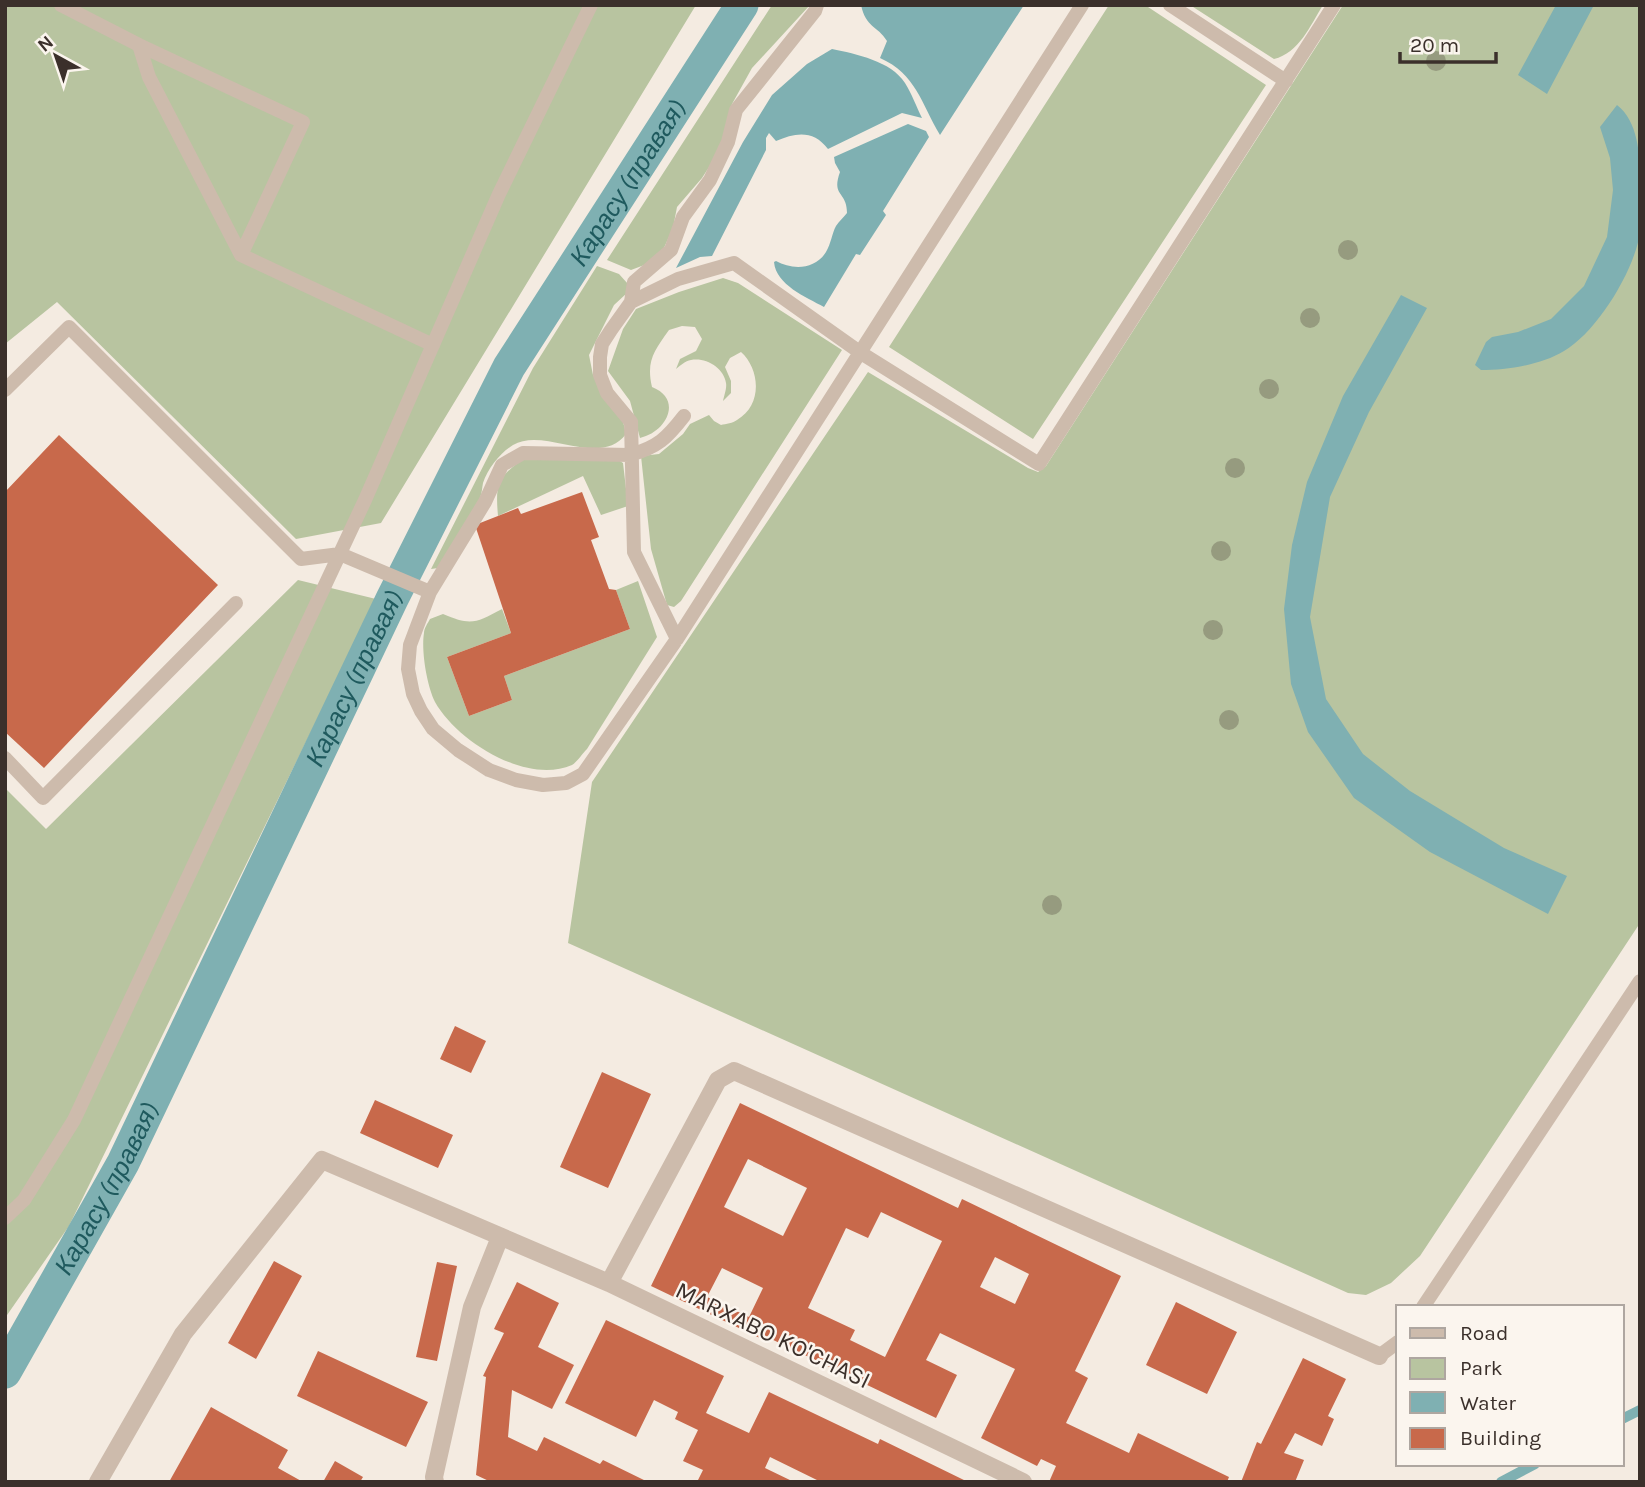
<svg xmlns="http://www.w3.org/2000/svg" width="1645" height="1487" font-family="Karla,sans-serif">
<rect width="100%" height="100%" fill="#f4ebe1"/>
<path fill="#b8c4a0" d="M5 5H696L381 523 296 539 57 302 5 344Z
M772 5H810L752 68 732 104 725 137 713 161 702 178 677 207 673 228 663 250 647 264 631 270 607 260Z
M1109 5H1145L1266 85 1033 439 889 347Z
M1190 5H1323C1310 26 1299 53 1274 59Z
M1343 5H1640V923L1420 1256 1391 1283 1366 1295 1348 1293 568 943 592 782 868 372 1028 468 1038 472 1046 466Z
M597 266 619 274 628 284 627 293 614 305 589 355 593 375 622 417 626 434C600 469 544 426 513 445 500 453 488 468 483 483 482 488 482 493 480 498 468 522 451 545 438 568L431 569 533 368Z
M723 278 738 283 842 350 681 601 674 607 667 605 651 549 641 456 659 454 683 434 690 424 709 415 714 421 721 425C726 424 733 423 737 420 763 405 760 369 741 352L730 358 725 367 731 381V393L723 401C724 396 727 388 726 383 724 368 706 357 691 360 685 361 681 365 676 369L680 359 696 351 702 339 695 327 682 326 669 330C654 351 646 361 652 387 683 399 667 432 640 438L630 401 608 371 623 329 636 309 679 292Z
M526 457 615 458 623 463 628 506 601 515 583 476 498 516C495 482 498 477 526 457Z
M298 580 376 599 69 1226 5 1318V788L46 829Z
M638 581 657 637 587 749C582 754 577 762 572 765 526 785 457 741 435 702 427 686 421 651 424 633 424 628 428 623 430 619L443 614C471 626 476 623 502 609L511 633 447 657 469 716 512 700 504 676 630 629 616 590Z"/>
<path fill="#7fb0b2" d="M861 5H1024L940 135C921 103 916 74 880 58L887 41C877 25 866 28 861 5Z
M1556 5H1594L1547 94 1518 75Z
M832 49C856 54 891 61 905 83 912 94 916 106 922 118L902 113 828 149C814 130 796 132 776 141L769 133 766 138V150L712 256 700 257 676 268 743 142 772 95 807 64Z
M1617 105C1638 121 1640 155 1640 179 1640 196 1642 215 1640 232 1635 270 1597 332 1564 351 1541 365 1507 370 1481 370L1475 365 1486 342 1492 337 1518 332 1551 319 1584 286 1607 237 1613 190 1610 158 1600 127Z
M908 124 926 131 929 137 883 211 886 215 860 255 856 254 824 307C806 297 776 285 774 262L776 261C792 270 815 270 826 252 831 244 832 233 836 226 839 221 844 217 847 213 847 191 831 197 840 172L835 163 834 157Z
M1401 295 1427 308 1369 412 1330 497 1310 617 1326 699 1363 754 1410 791 1504 848 1567 876 1548 914 1430 852 1354 798 1308 732 1291 684 1284 609 1292 545 1307 482 1343 396Z"/>
<g fill="none" stroke-linecap="round" stroke-linejoin="round">
<path stroke="#7fb0b2" stroke-width="10" d="M1622 1419 1640 1410
M1501 1482 1535 1464"/>
<path stroke="#7fb0b2" stroke-width="33" id="s1" d="M5 1372 123 1163 392 599 509 367 742 5"/>
</g>
<path fill="#c8694b" fill-rule="evenodd" d="M59 435 218 585 44 768 5 732V492Z
M582 492 599 537 591 540 609 589 616 590 630 629 504 676 512 700 469 716 447 657 511 633 475 525 518 508 521 514Z
M455 1026 486 1041 471 1073 440 1059Z
M602 1072 651 1094 608 1188 560 1167Z
M375 1100 453 1135 438 1168 360 1133Z
M740 1103 958 1208 962 1199 1121 1276 1075 1371 1088 1378 1066 1423 1129 1453 1138 1433 1229 1477 1227 1482H1049L1056 1466 1041 1459 1037 1466 981 1438 1015 1369 940 1333 926 1360 957 1375 936 1418 767 1337 766 1341 651 1286ZM748 1159 807 1188 783 1236 724 1207ZM881 1212 942 1241 885 1357 850 1340 855 1330 808 1308 846 1228 868 1238ZM995 1257 1029 1274 1015 1304 980 1287ZM722 1268 763 1288 749 1317 707 1297Z
M274 1261 302 1276 256 1359 228 1343Z
M437 1262 457 1266 437 1361 416 1357Z
M517 1282 559 1303 538 1347 574 1365 552 1409 512 1390 508 1437 537 1451 544 1437 600 1464 603 1460 648 1482H491L476 1475 486 1377 483 1376 504 1333 494 1329Z
M1176 1302 1237 1332 1207 1394 1146 1365Z
M606 1320 724 1376 706 1413 749 1433 769 1392 878 1444 880 1439 968 1482H821L770 1457 765 1468 794 1482H697L703 1470 683 1461 698 1430 675 1419 678 1412 654 1400 636 1437 565 1403Z
M318 1351 428 1402 406 1447 297 1396Z
M1303 1358 1346 1379 1328 1416 1334 1419 1322 1446 1295 1433 1284 1453 1304 1460 1295 1482H1241L1257 1442 1261 1444Z
M211 1407 288 1450 278 1468 303 1482H169Z
M335 1461 363 1477 360 1482H323Z"/>
<g fill="none" stroke-linecap="round" stroke-linejoin="round">
<path stroke="#cdbbac" stroke-width="14" d="M61 5 139 45 149 77 241 255 433 345
M1170 5 1286 81
M139 45 303 122 241 255
M631 302 634 282 671 250 683 217 710 180 728 142 736 110 815 11 817 5
M5 390 69 327 301 559 340 554 430 592
M684 416C667 438 658 447 630 455L523 453 502 465 485 502 430 592 410 645 408 669 413 694 421 711 433 729 458 750 489 770 516 780 543 785 566 783 583 774 677 639 1082 5
M677 639 634 552 631 422 607 393 600 375V357L602 344 611 330 631 302 678 279 734 263 861 353 1039 464 1334 5
M5 758 43 798 236 603
M5 1218 24 1200 74 1120 365 500 499 194 591 5
M1423 1307 1640 981
M1379 1356 1398 1342"/>
<path stroke="#cdbbac" stroke-width="18" d="M609 1283 718 1080 734 1071 1379 1356
M98 1482 183 1334 322 1160 609 1283 1023 1482
M435 1482 434 1477 472 1307 500 1237"/>
</g>
<g fill="#969b7f">
<circle cx="1436" cy="61" r="10"/>
<circle cx="1348" cy="250" r="10"/>
<circle cx="1310" cy="318" r="10"/>
<circle cx="1269" cy="389" r="10"/>
<circle cx="1235" cy="468" r="10"/>
<circle cx="1221" cy="551" r="10"/>
<circle cx="1213" cy="630" r="10"/>
<circle cx="1229" cy="720" r="10"/>
<circle cx="1052" cy="905" r="10"/>
</g>
<g text-anchor="middle" stroke-width="5" stroke-linejoin="round" paint-order="stroke">
<g font-size="24" fill="#3b302b" stroke="#fbf5ee">
<text transform="translate(773 1335) rotate(26)" y="8">MARXABO KO'CHASI</text>
</g>
<g font-size="26" font-style="italic" fill="#1f5a5e" stroke="#fbf5ee">
<text dy="9" stroke="none"><textPath href="#s1" startOffset="1344">Карасу (правая)</textPath></text>
<text dy="9" stroke="none"><textPath href="#s1" startOffset="777">Карасу (правая)</textPath></text>
<text dy="9" stroke="none"><textPath href="#s1" startOffset="210">Карасу (правая)</textPath></text>
</g>
</g>
<rect width="1645" height="1487" fill="none" stroke="#3b302b" stroke-width="14"/>
<rect x="1396" y="1305" width="228" height="161" fill="#fbf5ee" stroke="#aea6a0" stroke-width="2"/>
<rect x="1410" y="1328" width="35" height="10" fill="#cdbbac" stroke="#aea6a0" stroke-width="2"/>
<text x="1460" y="1340" font-size="21" fill="#3b302b">Road</text>
<rect x="1410" y="1358" width="35" height="21" fill="#b8c4a0" stroke="#aea6a0" stroke-width="2"/>
<text x="1460" y="1375" font-size="21" fill="#3b302b">Park</text>
<rect x="1410" y="1392" width="35" height="21" fill="#7fb0b2" stroke="#aea6a0" stroke-width="2"/>
<text x="1460" y="1410" font-size="21" fill="#3b302b">Water</text>
<rect x="1410" y="1428" width="35" height="21" fill="#c8694b" stroke="#aea6a0" stroke-width="2"/>
<text x="1460" y="1445" font-size="21" fill="#3b302b">Building</text>
<g transform="translate(56 56) rotate(320)" stroke="#fbf5ee" stroke-width="5" paint-order="stroke">
<path d="M0-5L12 26L0 18L-12 26Z" fill="#3b302b"/>
<text y="-10" font-size="19" font-weight="bold" text-anchor="middle" fill="#3b302b">N</text>
</g>
<path d="M1400 52v10h96v-10" fill="none" stroke="#3b302b" stroke-width="3.5"/>
<text x="1410" y="52" font-size="21" fill="#3b302b" stroke="#fbf5ee" stroke-width="5" paint-order="stroke">20 m</text>
</svg>
